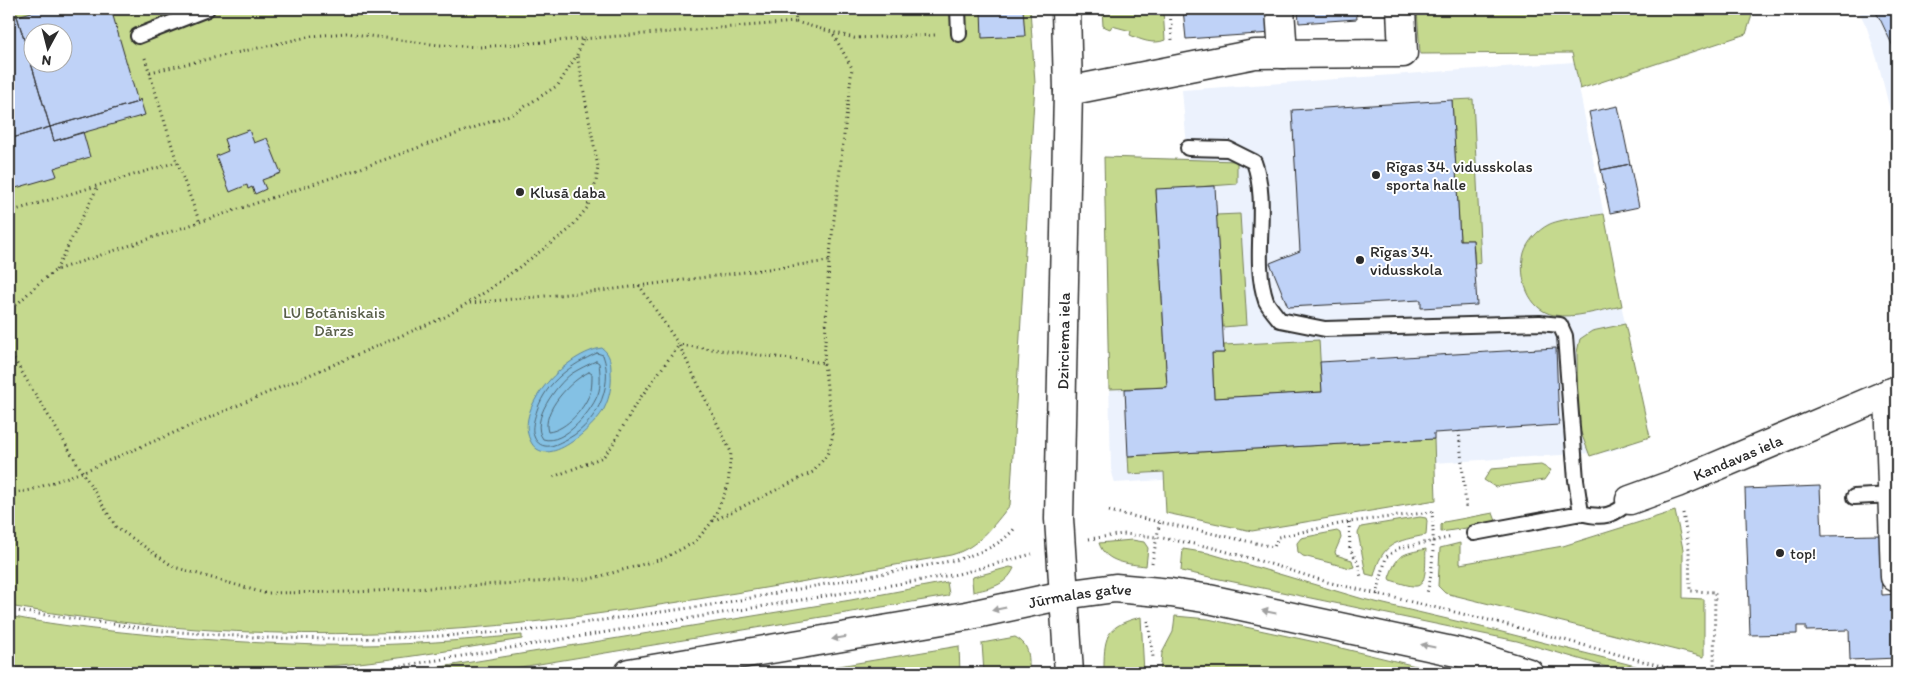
<svg xmlns="http://www.w3.org/2000/svg" width="1906" height="682" font-family="Itim,sans-serif">
<rect width="100%" height="100%" fill="#fff"/>
<filter id="ink" filterUnits="userSpaceOnUse"><feTurbulence type="fractalNoise" baseFrequency=".02" numOctaves="2"/><feDisplacementMap in="SourceGraphic" scale="10" xChannelSelector="R" yChannelSelector="G"/><feConvolveMatrix kernelMatrix="1 2 1 2 8 2 1 2 1" color-interpolation-filters="sRGB"/></filter>
<g filter="url(#ink)">
<path fill="#ecf2fd" d="M1858 9H1897V138L1878 62 1867 28Z
M1574 62 1625 324 1650 437 1608 452 1115 483 1111 469 1104 157 1188 159 1182 90Z"/>
<path fill="#c5d98e" stroke="#78825c" fill-rule="evenodd" d="M9 9H1030L1035 83 1010 505C993 526 978 548 951 555 812 580 673 606 532 622 359 642 180 636 9 606ZM32 32H62V62H32Z
M1102 9H1163L1165 40C1154 45 1141 40 1130 35L1131 31 1112 26 1110 29 1103 26Z
M1417 9H1754L1746 34 1580 89 1572 53 1420 54Z
M1473 99 1481 263 1475 264 1473 240H1460L1452 100Z
M1104 157 1237 161V184L1156 190 1167 387 1109 389Z
M1240 214 1247 325 1223 327 1216 215Z
M1604 214 1622 306C1602 310 1573 319 1554 315 1528 310 1518 277 1524 253 1527 242 1538 230 1548 225 1558 219 1591 216 1604 214Z
M1625 324 1650 437 1590 456 1578 425 1577 352 1580 339 1592 331Z
M1319 340 1322 392 1214 398 1212 353H1224V345Z
M1434 439 1436 500 1252 531 1166 513 1164 472 1129 474 1128 456Z
M1541 465 1551 470 1544 480 1495 487 1484 480 1491 469Z
M1675 511 1683 549V598L1704 599V657L1445 593 1438 586 1440 548 1460 543V564L1563 546Z
M1493 513 1496 521 1492 524 1441 532V525L1444 522Z
M1420 517 1426 518 1427 521 1426 535C1396 541 1382 543 1374 576L1366 574 1358 533 1361 527Z
M1337 531 1340 533 1341 538 1335 552 1336 555 1352 560 1354 567 1350 568 1303 556 1298 552 1297 543 1301 538Z
M1132 540 1144 542 1148 548 1146 566C1129 564 1105 563 1099 543Z
M1183 549 1208 553 1242 563 1363 599 1502 632 1663 673H1628L1517 641 1181 571Z
M1426 549C1425 558 1428 584 1417 586 1410 587 1398 582 1390 580L1389 578C1397 554 1402 554 1426 549Z
M1010 567 1014 568C1006 586 990 588 973 592L972 580 973 577Z
M947 582 949 594 948 596 503 670 476 673H392L441 667 851 600Z
M9 616C63 627 119 632 174 637 213 640 252 643 292 644 368 648 446 642 522 635V639C445 651 367 665 289 669 196 674 102 670 9 667Z
M1175 616 1208 619 1320 643 1445 673H1160L1162 653 1173 632Z
M1141 617 1144 673H1104C1104 638 1104 626 1141 617Z
M1015 637C1031 645 1029 659 1029 673H984L982 643Z
M959 646 960 673H797Z"/>
<path fill="#84c1e4" stroke="#60859a" d="M602 348C610 354 611 362 611 372 612 384 610 397 604 409 595 426 545 474 530 440 514 405 569 352 602 348Z"/>
<g fill="none" stroke-linecap="round" stroke-linejoin="round">
<path stroke="#4f6775" stroke-width="1" d="M597 353 603 355C615 388 594 428 563 441 557 444 551 447 545 446 538 445 534 439 533 432 532 425 535 417 537 410 547 381 571 365 597 353Z
M596 361 599 363C600 372 601 382 599 391 594 409 564 446 543 439 529 420 557 385 571 374 579 369 587 365 596 361Z
M589 372 592 374C592 379 592 385 591 390 586 407 567 430 548 432 541 411 571 380 589 372Z"/>
</g>
<path fill="#bfd2f7" stroke="#2b2b2b" fill-rule="evenodd" d="M43 9H111L138 102 50 127 17 16ZM32 32H62V62H32Z
M981 9H1023L1025 36 982 38Z
M1183 9H1270L1272 33 1186 39Z
M1298 9H1356L1357 19 1299 23Z
M1874 9H1897V55L1881 21Z
M17 16 50 127 9 139V19Z
M140 99 145 115 54 141 50 127 138 102Z
M1452 100 1460 240H1473L1477 305 1421 308V300L1288 307 1270 263 1300 251 1292 110Z
M1618 106 1630 164 1601 170 1589 112Z
M50 127 54 141 83 132 90 157 54 168 57 176 9 190V139Z
M249 130 254 143 267 138 281 173 262 180 266 189 255 194 252 187 248 189 247 185 230 192 216 156 228 151 224 139Z
M1630 164 1639 207 1610 213 1601 170Z
M1215 186 1224 353H1212L1214 398 1322 392 1320 362 1556 348 1559 425 1434 433V439L1128 456 1125 389 1167 387 1156 189Z
M1820 486 1822 536 1880 535 1882 595 1897 594V658L1850 660 1849 630 1806 631V626H1797V634L1750 635 1745 489Z"/>
<g fill="none" stroke-linecap="round" stroke-linejoin="round">
<defs>
<path id="lane" d="M958 9 959 34
M138 36 207 9
M1188 148 1228 149 1254 162C1270 206 1251 257 1266 301 1269 307 1275 314 1280 320L1325 329 1540 323 1560 325 1565 336 1576 480 1581 513
M1854 497 1892 495
M1474 533 1581 513C1601 519 1616 516 1630 500"/>
<g id="street">
<path d="M1280 9 1283 54"/>
<path d="M1068 91 1255 54 1403 53 1401 9"/>
<path d="M1889 393 1895 577"/>
<path id="s1" d="M1630 500 1677 483 1897 390"/>
</g>
<g id="secondary">
<path d="M1066 9 1068 91 1059 519 1069 673"/>
<path id="s2" d="M629 673 966 616 1064 595 1115 588 1171 593 1204 598 1475 656 1529 673"/>
</g>
</defs>
<use href="#lane" stroke="#2b2b2b" stroke-width="18"/>
<use href="#street" stroke="#2b2b2b" stroke-width="31"/>
<use href="#secondary" stroke="#2b2b2b" stroke-width="31"/>
<path stroke="#2b2b2b" stroke-width="3" stroke-dasharray="1 4" stroke-linecap="butt" d="M130 9 132 16
M1170 9 1172 40
M9 10 12 9
M796 22 854 38 936 35
M145 58 177 162 200 223
M150 72 312 36 346 33 439 45 480 47 796 22 795 9
M9 212 177 162
M56 270 98 186
M639 285 679 345 824 363
M470 303 600 291 829 261
M9 312 38 284 56 270 361 168 515 113 558 85 577 55 583 39
M9 351 116 527 174 567 264 593 356 592 590 579 662 559 695 542 712 522 728 486 731 452 679 345 635 405 612 446 603 457 553 477
M1459 431 1466 507
M9 494 31 490 82 472 445 317 487 291 569 230 587 208 596 182 598 167 577 55
M1109 511 1274 547 1278 537 1349 522 1432 512C1434 539 1434 566 1427 593
M1683 513 1689 549 1690 591 1715 592 1714 668
M713 521 813 472 827 455 833 435 824 363 829 261 852 68 832 32
M1349 522 1350 549 1358 563 1361 577
M1089 539 1123 534 1157 537 1210 547 1267 563 1327 582 1501 623 1687 673
M1152 563 1160 521
M1377 595 1386 557 1399 548 1453 537
M9 610 164 631 267 638 344 639 425 637 532 630 718 604 956 560C978 553 999 547 1014 529
M1148 621 1153 657
M332 673 395 667 958 574 1032 554
M1834 673H1841"/>
<use href="#lane" stroke="#fff" stroke-width="14"/>
<use href="#street" stroke="#fff" stroke-width="28"/>
<use href="#secondary" stroke="#fff" stroke-width="28"/>
</g>
<defs><path id="oneway-solid" d="M-6-.8H1V-3.2L6.5 0L1 3.2V.8H-6Z" transform="scale(1.25)"/></defs>
<g fill="#a0a0a0">
<use href="#oneway-solid" transform="translate(999 609) rotate(168)"/>
<use href="#oneway-solid" transform="translate(1269 612) rotate(-168)"/>
<use href="#oneway-solid" transform="translate(839 638) rotate(170)"/>
<use href="#oneway-solid" transform="translate(1428 646) rotate(-168)"/>
</g>
</g>
<g fill="#2b2b2b" stroke="#fff" stroke-width="2">
<circle cx="1376" cy="175" r="5"/>
<circle cx="520" cy="192" r="5"/>
<circle cx="1360" cy="260" r="5"/>
<circle cx="1780" cy="553" r="5"/>
</g>
<g text-anchor="middle" stroke-width="4" stroke-linejoin="round" paint-order="stroke">
<g font-size="16" fill="#2b2b2b" stroke="#fff" text-anchor="start">
<text x="1386" y="172">Rīgas 34. vidusskolas<tspan x="1386" dy="18">sporta halle</tspan></text>
<text x="530" y="198">Klusā daba</text>
<text x="1370" y="257">Rīgas 34.<tspan x="1370" dy="18">vidusskola</tspan></text>
<text x="1790" y="559">top!</text>
</g>
<g font-size="16" fill="#595f49" stroke="#fff">
<text x="334" y="318">LU Botāniskais<tspan x="334" dy="18">Dārzs</tspan></text>
</g>
<g font-size="16" fill="#2b2b2b" stroke="#fff">
<text transform="translate(1063 341) rotate(-89)" y="6">Dzirciema iela</text>
<text dy="6" stroke="none"><textPath href="#s1" startOffset="116">Kandavas iela</textPath></text>
<text dy="6" stroke="none"><textPath href="#s2" startOffset="458">Jūrmalas gatve</textPath></text>
</g>
</g>
<rect width="1906" height="682" fill="none" stroke="#fff" stroke-width="30"/>
<rect x="15" y="15" width="1876" height="652" fill="none" stroke="#2b2b2b" stroke-width="2" filter="url(#ink)"/>
<g transform="translate(48 48) rotate(187)"><circle r="24" fill="#ffffff" stroke="#aaaaaa"/>
<path d="M0-4L9 19L0 12L-9 19Z" fill="#2b2b2b"/>
<text y="-8" font-size="14" font-weight="bold" text-anchor="middle" fill="#2b2b2b">N</text>
</g>
</svg>
